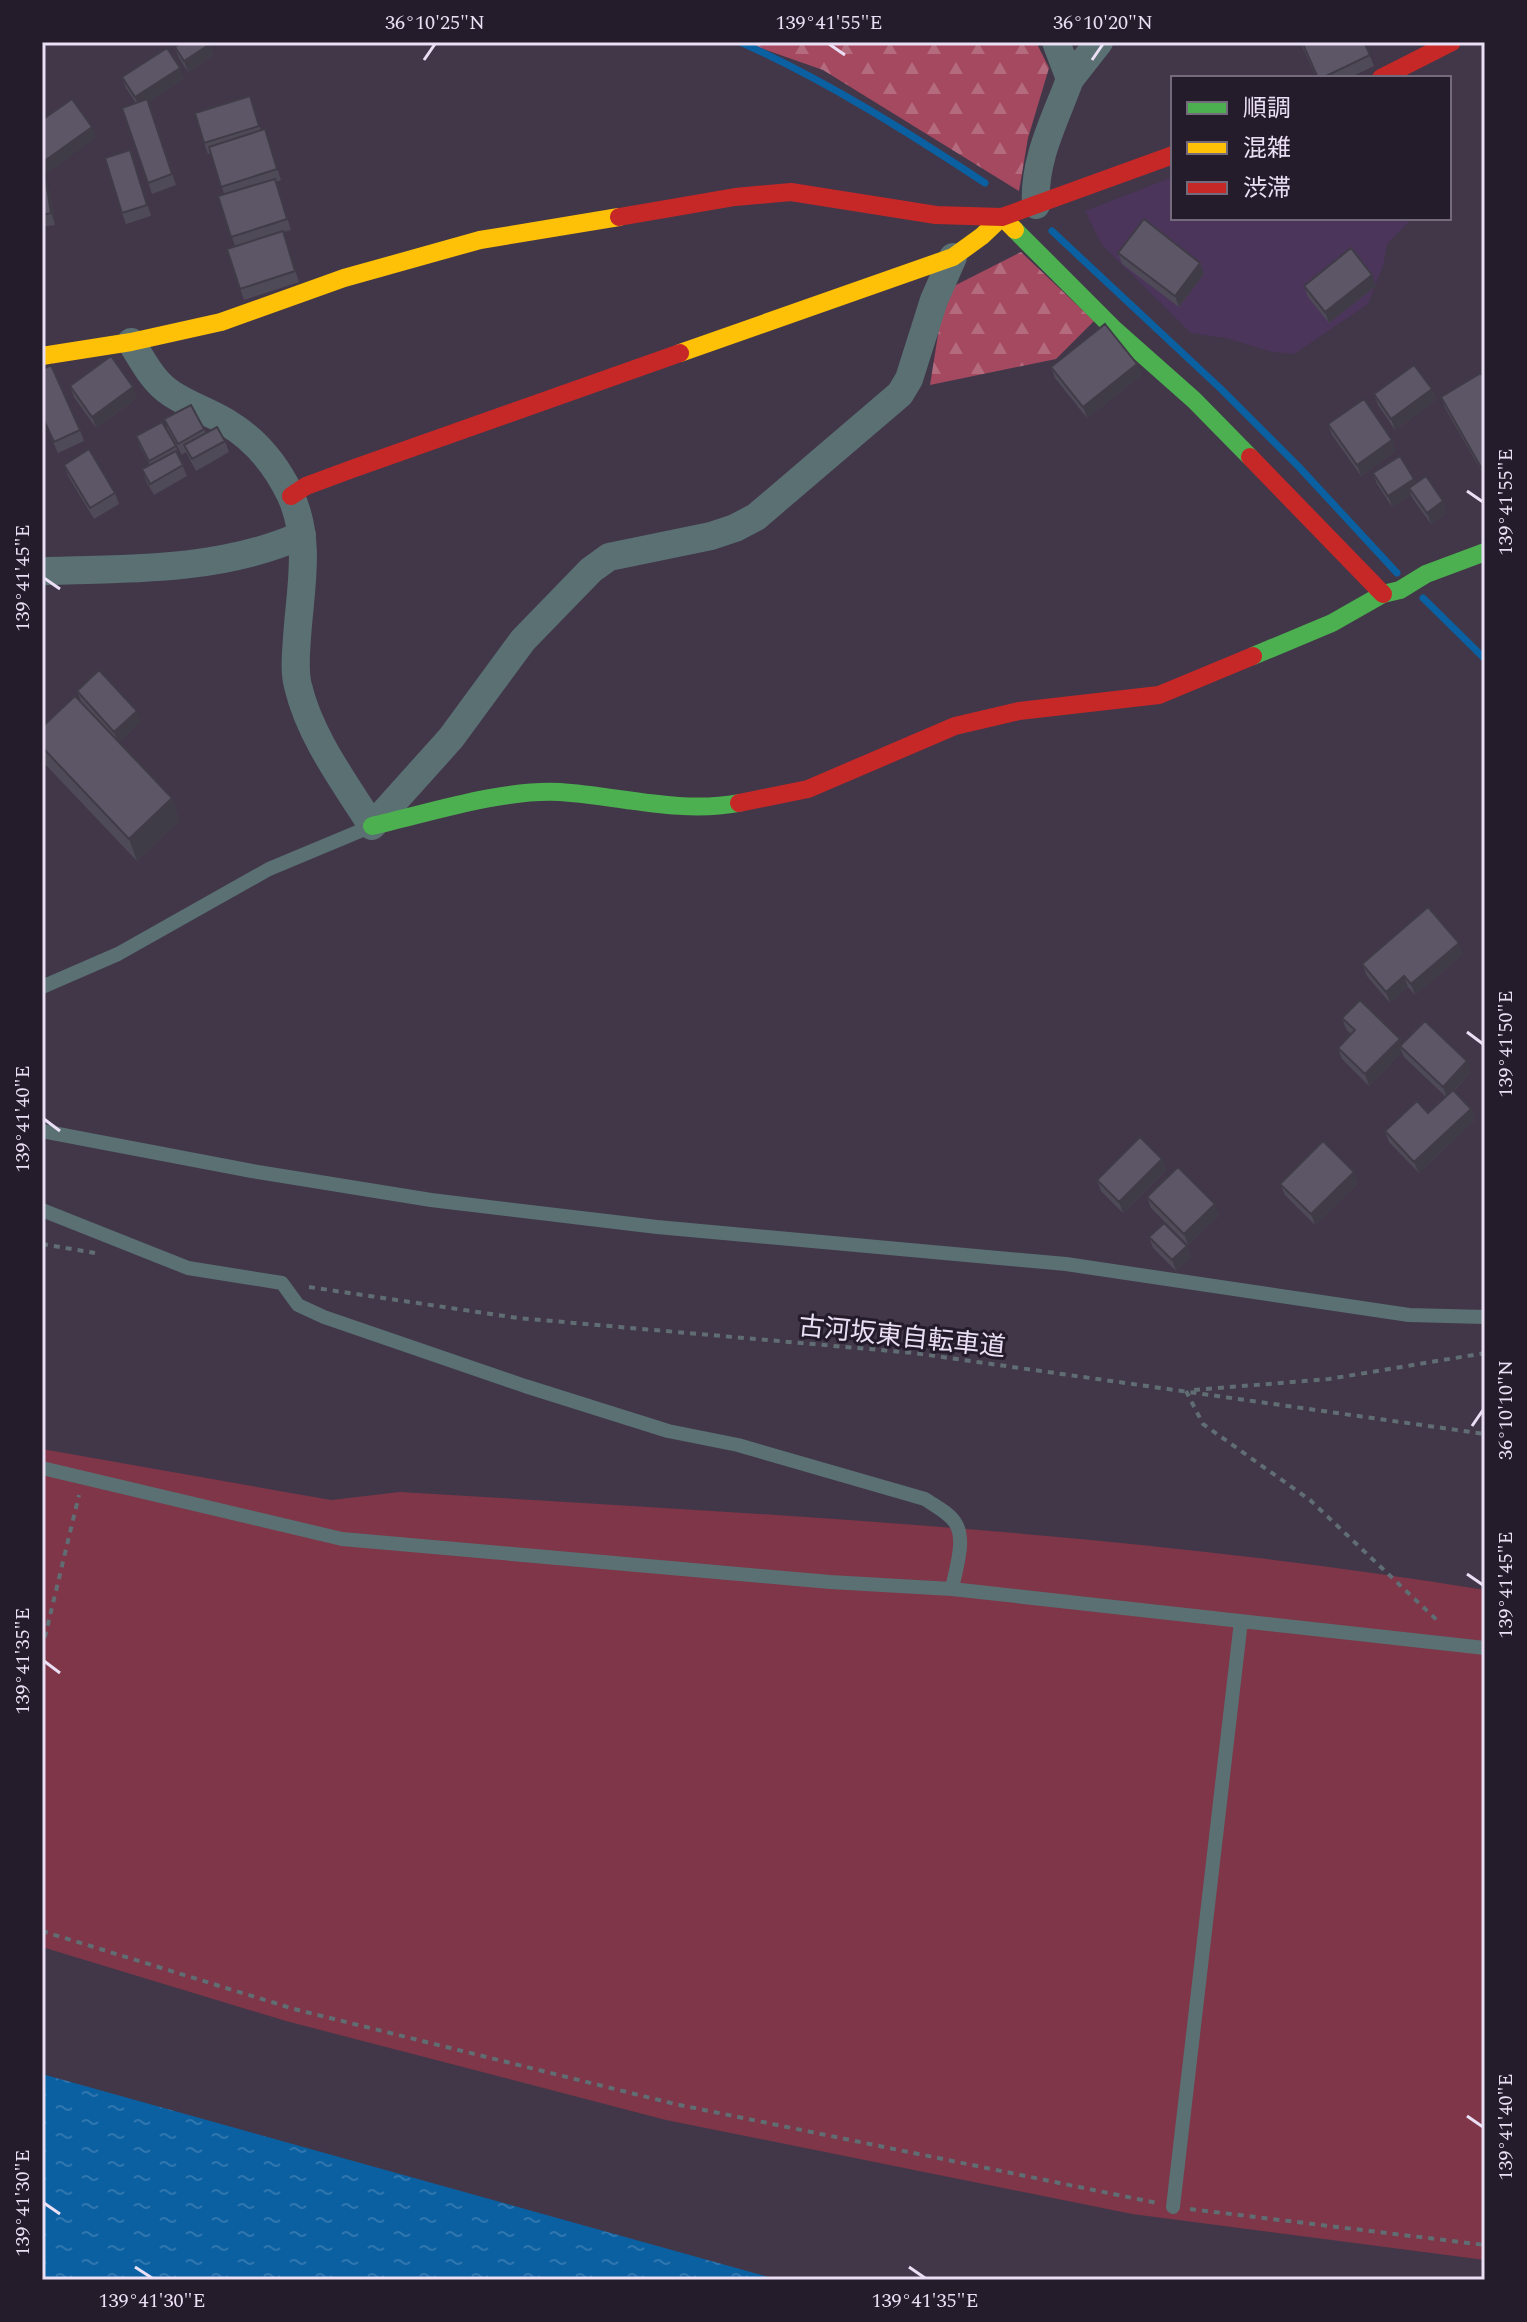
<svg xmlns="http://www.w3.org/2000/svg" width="1527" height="2322" font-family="Spectral,'Noto Sans JP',serif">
<defs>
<pattern id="forest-firs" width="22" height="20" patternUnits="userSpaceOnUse" patternTransform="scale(2)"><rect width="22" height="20" fill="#a4495f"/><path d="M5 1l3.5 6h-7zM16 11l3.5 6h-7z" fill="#b56b7e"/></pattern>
<pattern id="water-ripples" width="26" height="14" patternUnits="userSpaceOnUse" patternTransform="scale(2)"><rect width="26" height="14" fill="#0b60a1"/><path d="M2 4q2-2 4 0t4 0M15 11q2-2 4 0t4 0" fill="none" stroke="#2f76af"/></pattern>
</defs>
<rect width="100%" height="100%" fill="#413749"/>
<path fill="#4b355a" d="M1173 177V218H1412L1387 244 1383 266 1368 304 1294 354 1268 351 1226 338 1191 333 1102 245 1085 211Z"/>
<path fill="url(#forest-firs)" d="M744 42H1036L1049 68 1028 138 1019 191 823 70Z
M1021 252 1094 321 1056 359 930 385 940 322 952 287Z"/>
<path fill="#7e3648" d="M42 1449 331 1500 400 1492C762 1514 1126 1531 1485 1590V2260L1132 2214 666 2120 286 2021 42 1947Z"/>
<path fill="url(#water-ripples)" d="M42 2074 779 2280H42Z"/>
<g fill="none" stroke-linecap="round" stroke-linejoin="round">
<path stroke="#0b60a1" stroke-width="7" d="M740 42C827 81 906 131 985 183
M1052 231 1221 389 1299 467 1397 573
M1423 598 1485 659"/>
<path stroke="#606d73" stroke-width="4" stroke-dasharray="6 6" stroke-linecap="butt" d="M42 1244 95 1253
M309 1287 518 1318 914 1353 1485 1434
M1194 1390 1329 1379 1485 1353
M1186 1391 1203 1424 1310 1500 1440 1623
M42 1649 79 1495
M42 1931 294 2009 675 2104 1157 2203
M1190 2209 1485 2245"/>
<path stroke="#5a7073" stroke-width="14" d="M42 987 118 954 269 869 372 826
M42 1131 252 1171 431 1200 657 1227 1066 1264 1409 1315 1485 1317
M42 1210 188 1268 282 1283 298 1305 324 1317 525 1386 668 1431 738 1445 925 1499C935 1506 950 1513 956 1524 966 1541 955 1571 952 1589
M42 1468 342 1539 830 1582 952 1589 1485 1648
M1173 2207 1241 1621"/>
<path stroke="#5a7073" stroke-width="28" d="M1070 79 1099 42
M1036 205C1033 160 1055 120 1070 79L1056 42
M131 342C143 361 153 382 172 394 189 405 209 412 226 422 255 439 275 463 290 494 312 541 300 589 297 638 296 653 294 671 298 686 310 737 345 783 372 826L451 738 523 640 591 570 609 557 711 536 735 528 756 517 900 394 909 379 934 300 953 257
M42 571C129 569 222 571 302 535"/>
<path stroke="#4caf50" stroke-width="18" d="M1015 230 1115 330 1194 400 1250 457
M1253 656 1332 623 1383 594 1400 590 1426 574 1485 552
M372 826C429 813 502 789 560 792 620 796 679 814 739 803"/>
<path stroke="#ffc107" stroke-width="18" d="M680 353 953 257 982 236 1002 217 1015 230
M42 356 131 342 221 322 344 278 480 240 619 217"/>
<path stroke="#c62828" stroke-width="18" d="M1381 78 1452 42
M619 217 735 197 791 192 936 215 1002 217 1173 155
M1250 457 1383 594
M291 496 306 486 352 469 680 353
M739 803 808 789 955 726 1019 711 1159 695 1253 656"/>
</g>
<path fill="#4f4a58" d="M1300 42H1364L1374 66 1349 78H1317Z
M175 47 214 55 188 72 179 58Z
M122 77 184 79 148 102 176 185 152 194 122 108 136 103 126 88Z
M254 107 261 130 265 129 281 180 276 182 291 230 283 232 299 282 244 300 227 249 235 246 218 196 224 194 211 153 208 154 204 143Z
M130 150 151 216 126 224 122 213Z
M42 181 50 192 55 225 42 227Z
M1118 253 1200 263 1204 274 1179 307 1122 264Z
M1304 286H1376L1329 323 1308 297Z
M1137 364 1141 376 1087 418 1055 378 1051 367Z
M42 370 80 430 84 441 58 453 42 418Z
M1485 381V477L1445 408 1441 397Z
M70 386 137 398 96 428 74 397Z
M1432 389 1436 400 1395 430 1378 405 1374 394Z
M164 419 204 429 206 433 225 441 229 452 196 471 186 452 182 455 168 430Z
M1328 424 1396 451 1361 476 1332 435Z
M136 436 176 446 179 457 187 476 154 495 146 481 142 469 150 465 140 447Z
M64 465 115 493 119 504 94 519 68 476Z
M1373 473 1414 479 1416 483 1447 512 1431 524 1413 499 1411 495 1392 507 1377 484Z
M77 691 141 722 119 742 180 820 137 861 42 761V727L81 701Z
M1463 954 1415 995 1408 987 1390 1003 1367 976 1362 964Z
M1342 1018 1400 1039 1402 1045 1471 1072 1454 1091 1471 1109 1475 1120 1419 1173 1389 1142 1385 1131 1428 1113 1446 1097 1404 1057 1402 1052 1369 1086 1342 1059 1338 1048 1351 1034 1346 1029Z
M1162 1159 1166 1170 1123 1213 1101 1191 1097 1180Z
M1358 1183 1315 1225 1285 1195 1280 1184Z
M1147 1197 1219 1215 1188 1245 1151 1208Z
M1149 1237 1187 1246 1191 1257 1176 1271 1153 1248Z"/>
<path fill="#403c47" d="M210 44 214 55 188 72 184 61Z
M180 68 184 79 148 102 176 185 148 102 139 108 135 97Z
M92 127 96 138 47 173 43 162Z
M46 181 50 192 55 225 51 213Z
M1200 263 1204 274 1179 307 1175 296Z
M1372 275 1376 286 1329 323 1325 312Z
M1137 364 1141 376 1087 418 1083 407Z
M133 387 137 398 96 428 92 417Z
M1432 389 1436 400 1395 430 1391 419Z
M1392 440 1396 451 1361 476 1357 465Z
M1414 479 1419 491 1409 488 1411 495 1392 507 1388 496Z
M1443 501 1447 512 1431 524 1427 513Z
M137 711 141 722 118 743 114 732Z
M172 798 180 820 137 861 129 839Z
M1459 943 1463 954 1415 995 1411 984Z
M1404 976 1408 987 1390 1003 1386 992Z
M1400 1039 1404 1050 1400 1046 1402 1052 1369 1086 1365 1074Z
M1467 1061 1471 1072 1447 1098 1443 1087Z
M1471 1109 1475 1120 1419 1173 1414 1162Z
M1162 1159 1166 1170 1123 1213 1119 1202Z
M1354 1172 1358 1183 1315 1225 1311 1214Z
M1215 1204 1219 1215 1188 1245 1184 1234Z
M1187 1246 1191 1257 1176 1271 1172 1260Z"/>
<path fill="#5c5666" stroke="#403c47" stroke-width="2" d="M182 42H209L210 44 184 61 175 47Z
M1302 42H1364L1370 55 1322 78H1318Z
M167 48 180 68 135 97 122 77Z
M250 96 259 126 204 143 195 113Z
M72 99 92 127 43 162 42 161V120Z
M147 99 172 174 148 183 122 108Z
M265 129 277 169 221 187 209 147Z
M130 150 147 205 122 213 105 158Z
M275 179 287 219 231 237 218 196Z
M42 181H46L51 213 42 215Z
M1144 219 1200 263 1175 296 1118 253Z
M283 231 295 271 240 289 227 249Z
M1351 248 1372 275 1325 312 1304 286Z
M1105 324 1137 364 1083 407 1051 367Z
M111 356 133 387 92 417 70 386Z
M51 365 80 430 54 442 42 416V370Z
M1414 365 1432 389 1391 419 1374 394Z
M1481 373 1485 381V467L1482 469 1441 397Z
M1364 399 1392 440 1357 465 1328 424Z
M191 405 204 429 178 444 164 419Z
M162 422 176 446 149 461 136 436Z
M217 427 225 441 192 459 184 445Z
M89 449 115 493 90 508 64 465Z
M176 451 183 465 150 484 142 469Z
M1400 456 1414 479 1388 496 1373 473Z
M1426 476 1443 501 1427 513 1409 488Z
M99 670 137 711 114 732 77 691Z
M75 696 172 798 129 839 42 747V727Z
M1428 907 1459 943 1411 984 1404 976 1386 992 1362 964Z
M1360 1000 1400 1039 1365 1074 1338 1048 1355 1030 1342 1018Z
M1425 1021 1467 1061 1443 1087 1400 1046Z
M1453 1090 1471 1109 1414 1162 1385 1131 1417 1101 1428 1113Z
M1140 1137 1162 1159 1119 1202 1097 1180Z
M1323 1141 1354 1172 1311 1214 1280 1184Z
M1178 1167 1215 1204 1184 1234 1147 1197Z
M1164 1223 1187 1246 1172 1260 1149 1237Z"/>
<path fill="none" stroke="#eadff4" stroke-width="3" d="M829 44 845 55M424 60 435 44M1092 60 1103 44M1467 491 1483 502M44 578 60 589M1467 1032 1483 1044M44 1119 60 1131M1472 1426 1483 1410M1467 1574 1483 1585M44 1661 60 1673M1467 2116 1483 2127M44 2203 60 2214M135 2267 152 2278M909 2267 925 2278"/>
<g text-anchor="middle" stroke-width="6" stroke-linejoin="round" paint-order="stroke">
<g font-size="26" fill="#eadff4" stroke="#241c2b">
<text transform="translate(902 1336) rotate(6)" y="9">古河坂東自転車道</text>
</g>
</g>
<rect width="1527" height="2322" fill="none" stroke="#241c2b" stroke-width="88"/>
<rect x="1171" y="76" width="280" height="144" fill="#241c2b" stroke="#736a7b" stroke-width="2"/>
<rect x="1187" y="102" width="40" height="12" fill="#4caf50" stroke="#736a7b" stroke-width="2"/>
<text x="1243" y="116" font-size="24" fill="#eadff4">順調</text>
<rect x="1187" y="142" width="40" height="12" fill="#ffc107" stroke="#736a7b" stroke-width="2"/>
<text x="1243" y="156" font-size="24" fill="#eadff4">混雑</text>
<rect x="1187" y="182" width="40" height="12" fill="#c62828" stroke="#736a7b" stroke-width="2"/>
<text x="1243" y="196" font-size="24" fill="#eadff4">渋滞</text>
<rect x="44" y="44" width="1439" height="2234" fill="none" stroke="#eadff4" stroke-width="3"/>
<g font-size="20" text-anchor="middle" fill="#eadff4">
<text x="435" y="29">36°10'25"N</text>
<text x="829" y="29">139°41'55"E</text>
<text x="1103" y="29">36°10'20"N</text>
<text transform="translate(1505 502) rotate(-90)" y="7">139°41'55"E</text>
<text transform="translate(22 578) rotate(-90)" y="7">139°41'45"E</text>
<text transform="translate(1505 1044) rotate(-90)" y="7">139°41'50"E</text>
<text transform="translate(22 1119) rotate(-90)" y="7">139°41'40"E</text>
<text transform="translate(1505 1410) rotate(-90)" y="7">36°10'10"N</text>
<text transform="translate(1505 1585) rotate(-90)" y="7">139°41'45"E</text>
<text transform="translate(22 1661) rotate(-90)" y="7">139°41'35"E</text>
<text transform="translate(1505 2127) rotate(-90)" y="7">139°41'40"E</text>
<text transform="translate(22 2203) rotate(-90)" y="7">139°41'30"E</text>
<text x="152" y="2307">139°41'30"E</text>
<text x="925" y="2307">139°41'35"E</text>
</g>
</svg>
